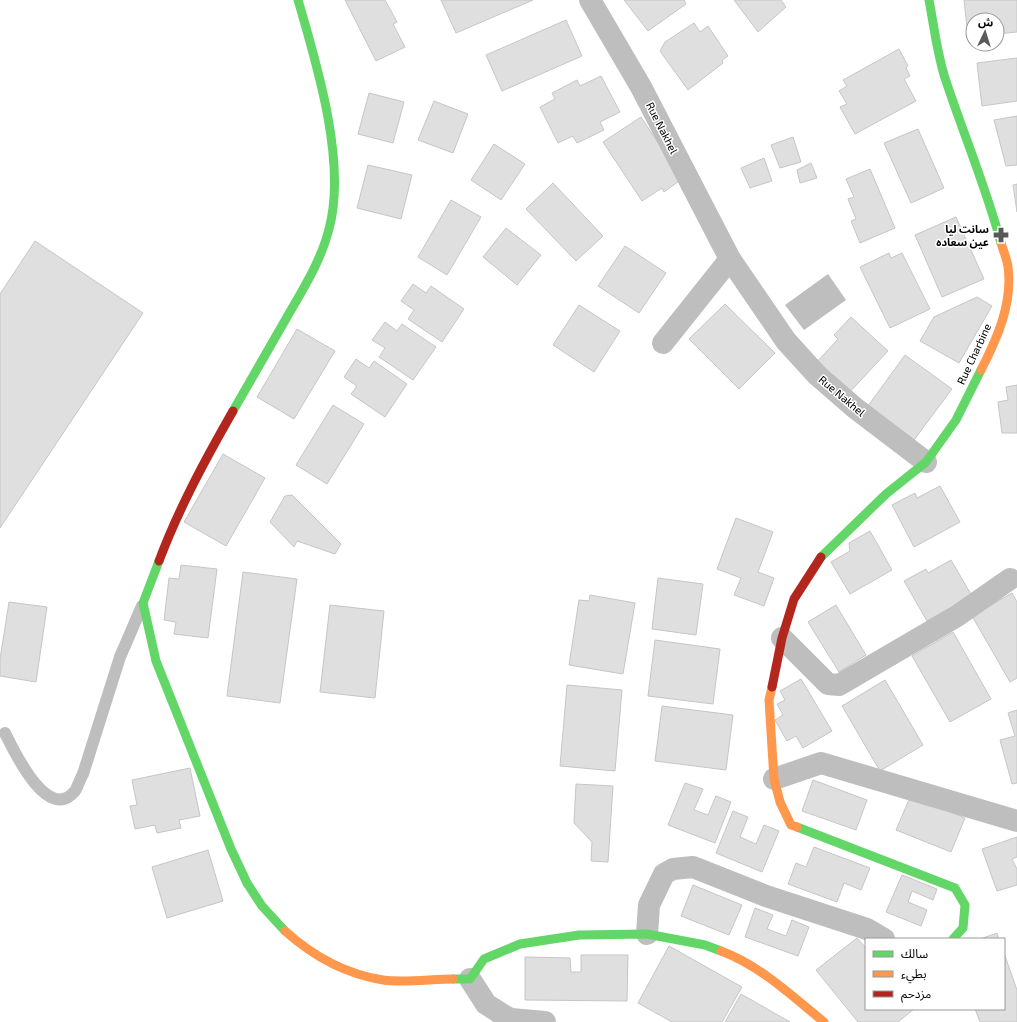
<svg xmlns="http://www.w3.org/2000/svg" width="1017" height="1022" font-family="'Exo 2','Noto Sans Arabic',sans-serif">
<rect width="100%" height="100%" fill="#fff"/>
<path fill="#bebebe" d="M828 274 846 300 804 330 785 305Z"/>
<path fill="#dfdfdf" stroke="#c6c6c6" d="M345 0H385L397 22 393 24 405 47 376 61Z
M441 0H533L456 33Z
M624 0H684L686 4 648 31Z
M734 0H781L786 7 758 32Z
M964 0H1017V32L997 34V20H973V37H968Z
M566 20 582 56 502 91 486 55Z
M694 23 700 32 708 26 728 56 722 60 723 63 688 90 660 51 665 42Z
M899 49 908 66 906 68 910 76 904 79 916 101 855 134 840 107 847 104 839 91 847 86 843 80Z
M1017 58V101L982 106 977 63Z
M601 76 620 112 600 122 604 130 577 143 573 136 558 143 540 107 555 99 552 93 577 80 580 86Z
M369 93 404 102 393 143 358 134Z
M434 101 468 114 453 153 418 140Z
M1017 116V165L1006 166 994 120Z
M641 117 682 179 664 192 662 188 642 201 603 142Z
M918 129 944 188 911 203 884 143Z
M793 137 801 162 780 168 771 145Z
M494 144 525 164 501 200 471 180Z
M764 158 772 181 750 188 741 168Z
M811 163 817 178 800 183 797 170Z
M368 165 412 175 401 219 357 208Z
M870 169 895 228 860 243 851 221 856 219 848 199 854 197 846 179Z
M553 183 603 236 576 261 526 209Z
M1017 184V212L1013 185Z
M451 200 481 217 447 275 418 257Z
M956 217 984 279 942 297 915 235Z
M506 228 541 255 517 285 483 257Z
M35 241 143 313 0 528V294Z
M625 246 666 273 639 313 598 286Z
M889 253 891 258 902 253 930 309 890 328 860 267Z
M413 284 426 293 431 286 464 309 442 342 408 319 414 310 401 301Z
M977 297 992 306 959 363 920 341 934 317Z
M725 304 775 353 739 389 689 339Z
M579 305 620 331 594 372 553 345Z
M851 317 888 351 848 394 815 364 838 339 834 335Z
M385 322 397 331 402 324 436 347 413 380 379 357 385 348 372 340Z
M297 329 335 351 294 419 257 397Z
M905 355 952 389 914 440 868 406Z
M356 359 369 368 374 361 407 384 385 417 351 394 357 386 344 377Z
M1017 385V433H1002L998 402 1008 400 1006 387Z
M333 405 364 424 327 484 296 465Z
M223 454 265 478 226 546 184 522Z
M940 486 960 522 914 547 892 505 915 493 917 498Z
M292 495 341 544 335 554 297 541 294 547 270 522 285 496Z
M736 518 773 532 758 572 774 578 764 606 734 595 741 578 717 569Z
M870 531 892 570 850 594 831 562 850 551 849 543Z
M951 560 972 596 927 621 904 581 926 569 928 573Z
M181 565 217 569 208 638 174 634 176 622 164 620 169 578 179 579Z
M243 572 297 579 280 703 227 696Z
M658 578 703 584 696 635 652 629Z
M1012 593 1017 602V678L1010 682 972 616Z
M590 595 635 603 623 674 569 665 579 600 589 601Z
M9 602 47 607 36 682 0 676V659Z
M330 605 384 611 375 698 320 692Z
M836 605 866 655 839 672 808 622Z
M953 632 991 699 950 722 912 656Z
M655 640 720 649 713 704 648 696Z
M801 679 832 731 803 748 796 736 787 741 775 720 783 715 777 704 785 700 780 691Z
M885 680 923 745 880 771 842 706Z
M567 685 622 690 615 771 560 766Z
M662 706 733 715 726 770 655 761Z
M1017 710V783L1012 784 1000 740 1015 736 1008 713Z
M190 768 200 816 179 820 181 828 157 833 155 825 135 829 130 806 137 805 132 780Z
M813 780 867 800 856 830 802 811Z
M685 783 703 789 694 810 708 815 716 796 731 802 715 843 668 825Z
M576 784 613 786 608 862 591 861 592 842 574 823Z
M911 795 965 818 951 852 896 830Z
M733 811 748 817 740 837 756 844 764 825 779 831 762 872 716 853Z
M1017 837V857L1012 859 1017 869V885L997 891 982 849Z
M814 847 870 868 861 890 844 883 837 902 788 884 796 863 806 867Z
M208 850 223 901 167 918 152 867Z
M902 875 937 889 933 900 912 891 908 902 927 910 921 926 886 912Z
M693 885 742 905 729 935 681 916Z
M755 908 773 915 767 929 786 936 792 920 809 927 798 956 745 937Z
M997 933 999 939H980Z
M857 938 866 948V1009H914L898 1022H858L816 970Z
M669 946 742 987 722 1022H672L638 1003Z
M1004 953 1017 990V1022H980L975 1009H1004Z
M581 955H628L627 1001 525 1000V957L570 958 571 972H581Z
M741 994 790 1022H725Z"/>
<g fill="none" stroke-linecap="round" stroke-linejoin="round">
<path stroke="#bebebe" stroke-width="12" d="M5 733C14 751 48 824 75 791 78 786 80 779 83 774L120 657 142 606"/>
<path stroke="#bebebe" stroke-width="22" d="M590 0 641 87 730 259 786 341 817 375 855 408 926 462
M663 343 730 259
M782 638 828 684 839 685 957 616 1010 579
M774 779 821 763 1017 821
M647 934 649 905 664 874 673 869 693 867 766 896 867 929 884 939
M470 979 486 1004 505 1016 511 1019 545 1022"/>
<path stroke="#63d668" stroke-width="9" d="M929 0C934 26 937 53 945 78 963 133 986 187 1001 243
M233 411C251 380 269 348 287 317 303 289 321 261 329 229 347 163 317 65 298 0
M821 557 886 494 926 462 956 420 981 370
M159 561 143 603 156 661 231 849 247 883 262 906 285 931
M797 827 955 888 965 905 963 928 953 939
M453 979H470L484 959 520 944 579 935 647 934 705 945 721 951"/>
<path stroke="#ff974d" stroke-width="9" d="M981 370C997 339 1013 303 1008 267 1007 259 1003 250 1001 243
M772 687 769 700 774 779 780 802 791 825 797 827
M285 931C314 957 345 974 383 980 404 983 432 979 453 979
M721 951C761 966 792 996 824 1022"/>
<path stroke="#b3261e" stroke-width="9" d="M159 561C179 508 205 460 233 411
M772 687 782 638 794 599 821 557"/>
</g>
<defs>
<symbol id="pharmacy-bare" viewBox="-9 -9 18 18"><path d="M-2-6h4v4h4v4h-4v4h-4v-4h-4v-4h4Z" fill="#595959" stroke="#fff" stroke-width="2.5" paint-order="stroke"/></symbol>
</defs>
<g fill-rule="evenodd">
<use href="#pharmacy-bare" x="990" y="224" width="22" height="22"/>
</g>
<g text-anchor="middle" stroke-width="3" stroke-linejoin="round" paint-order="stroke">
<g font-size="11" fill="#000" stroke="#fff">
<text transform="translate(662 128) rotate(63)" y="4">Rue Nakhel</text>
<text transform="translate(974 354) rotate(-65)" y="4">Rue Charbine</text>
<text transform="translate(842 396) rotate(40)" y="4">Rue Nakhel</text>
</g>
<g font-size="11" font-weight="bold" fill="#000" stroke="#fff" text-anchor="end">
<text x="989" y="233">سانت ليا<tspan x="989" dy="13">عين سعاده</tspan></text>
</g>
</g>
<rect x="865" y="938" width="140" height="72" fill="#ffffff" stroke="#999999"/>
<rect x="873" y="951" width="20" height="6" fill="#63d668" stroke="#999999"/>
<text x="901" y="958" font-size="12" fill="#000000">سالك</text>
<rect x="873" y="971" width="20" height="6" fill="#ff974d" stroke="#999999"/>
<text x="901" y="978" font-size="12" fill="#000000">بطيء</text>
<rect x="873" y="991" width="20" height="6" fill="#b3261e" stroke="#999999"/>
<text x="901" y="998" font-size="12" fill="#000000">مزدحم</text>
<g transform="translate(985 32) rotate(4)"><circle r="19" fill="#ffffff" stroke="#999999"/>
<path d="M0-3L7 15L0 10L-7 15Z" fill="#595959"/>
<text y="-6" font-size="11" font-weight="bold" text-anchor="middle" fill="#000000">ش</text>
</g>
</svg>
